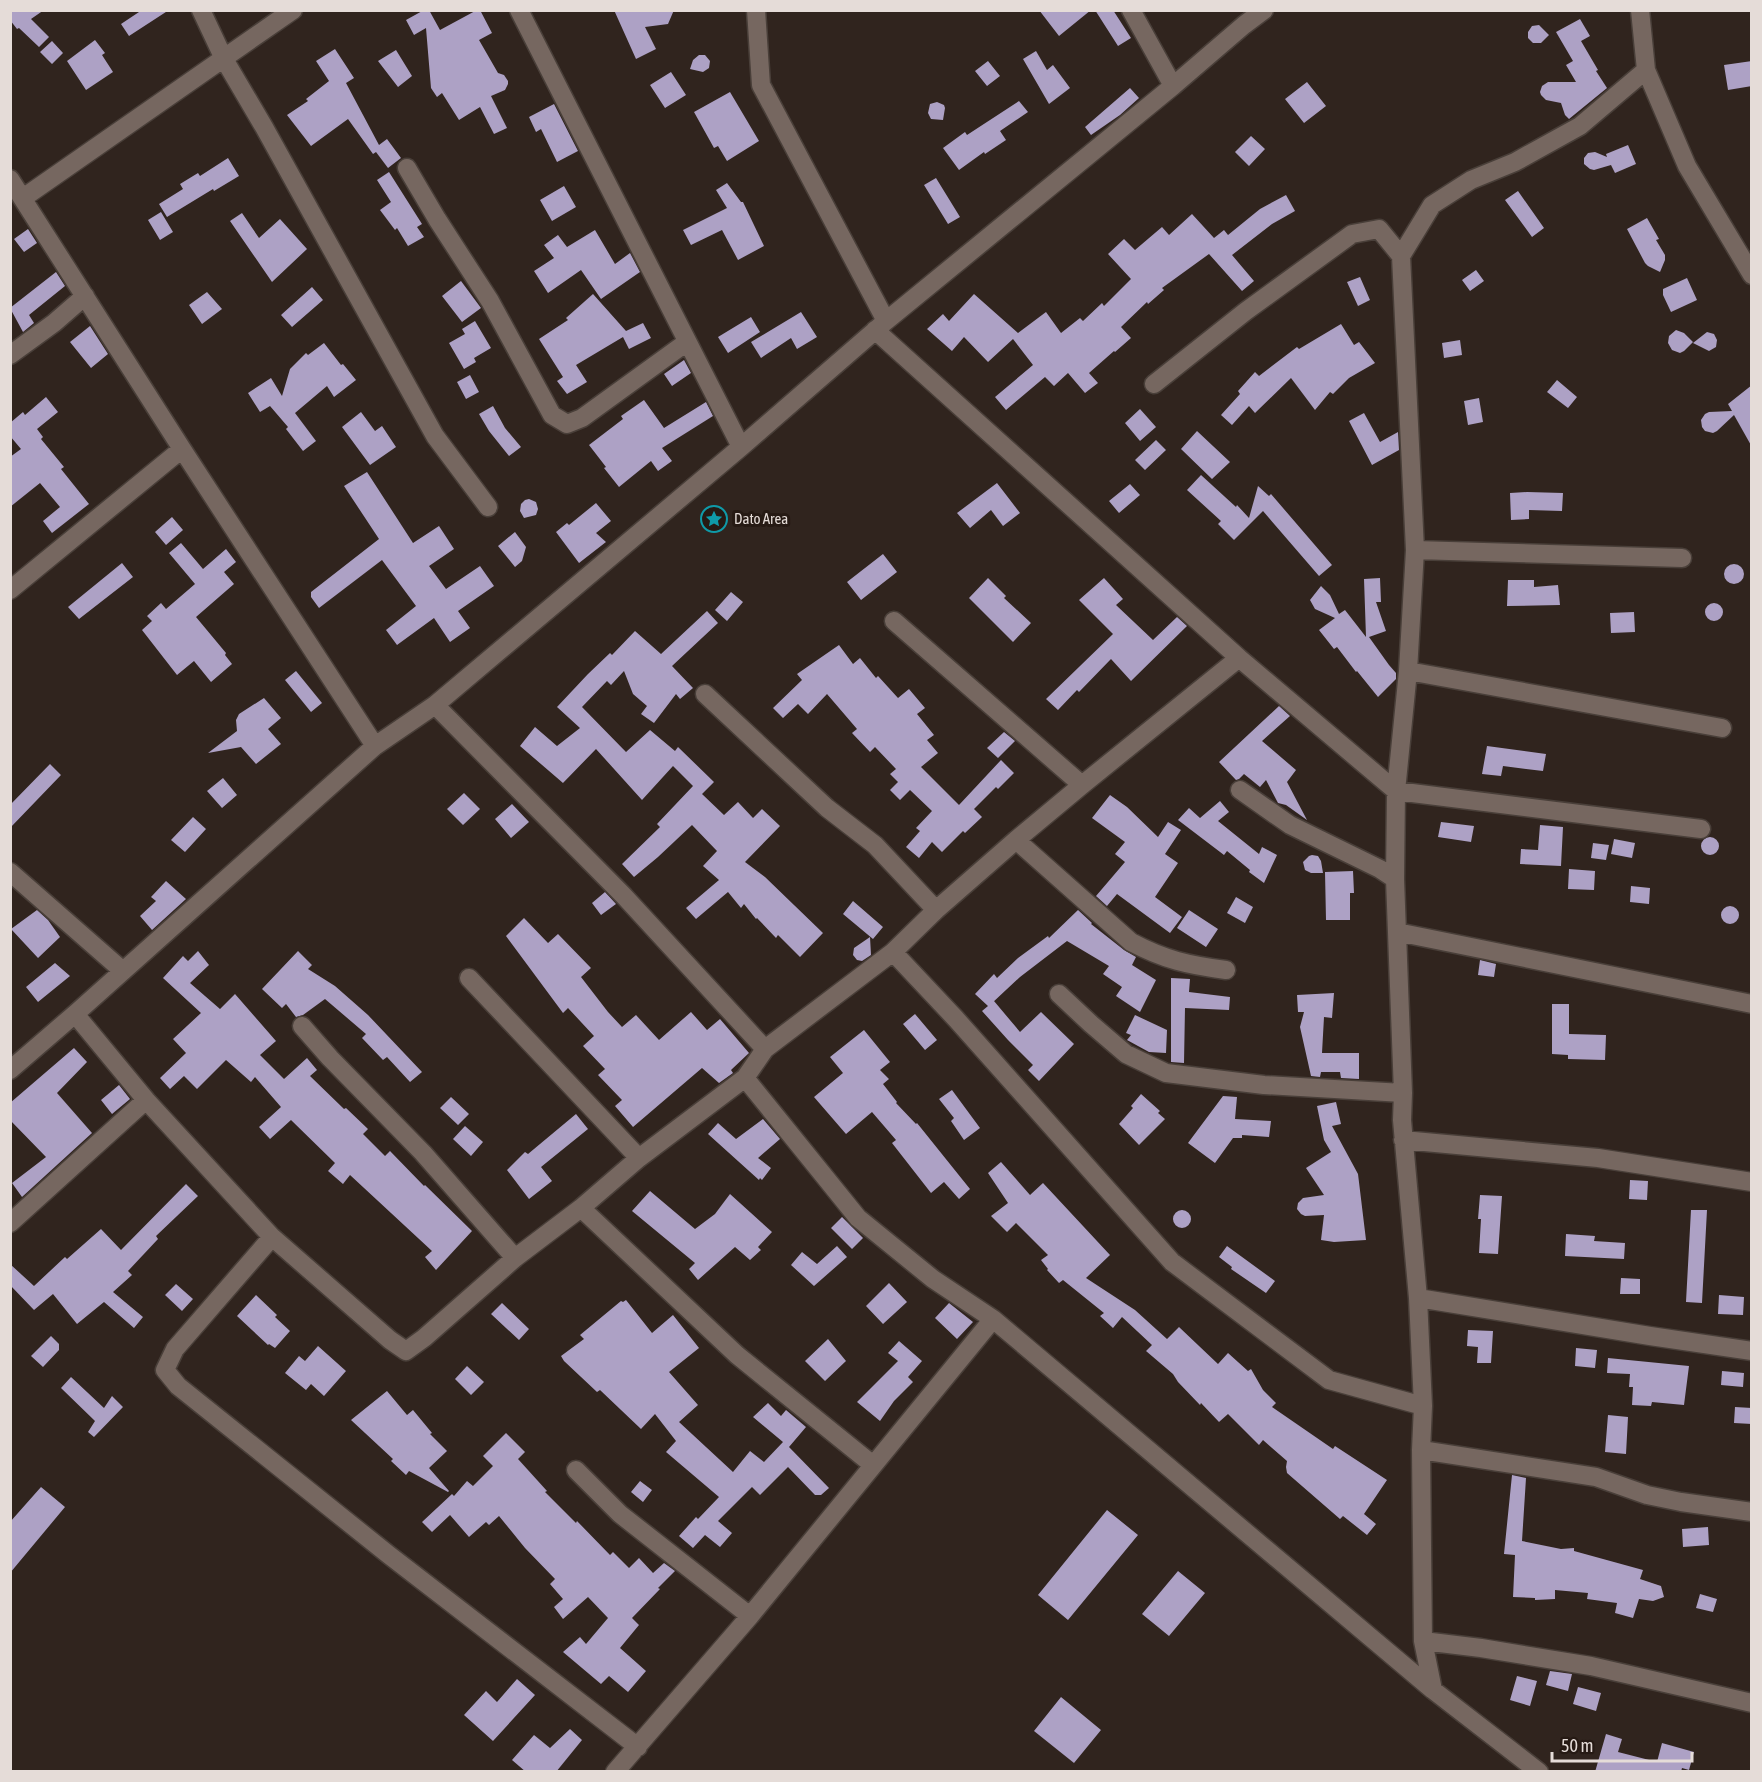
<svg xmlns="http://www.w3.org/2000/svg" width="1762" height="1782" font-family="'Asap Condensed',sans-serif">
<rect width="100%" height="100%" fill="#30241e"/>
<path fill="#ada1c5" d="M10 10H44L31 19 49 37 39 47 19 28 17 29 10 20Z
M142 10H169L129 36 121 24Z
M424 10H429L440 30 477 10H480L492 33 479 40 498 73 504 75 508 81V84L505 90 491 96 507 128 494 134 480 107 459 120 442 93 437 97 431 88 426 28 414 35 406 20Z
M614 10H674L668 24 645 27 656 49 636 59Z
M1039 10H1091L1059 36Z
M1095 10H1113L1131 38 1118 46Z
M1580 19 1590 36 1581 41 1598 70 1596 71 1607 88 1569 119 1565 115 1561 103 1546 100 1541 95 1540 92 1542 86 1548 82H1576L1566 65 1573 61 1556 32Z
M1539 25 1549 35 1541 43H1533L1528 38V32L1532 26Z
M95 40 105 53 102 55 113 72 86 90 67 61Z
M52 41 63 53 52 64 40 52Z
M335 49 354 78 346 83 379 145 387 139 401 158 388 168 376 152 373 154 348 119 311 146 287 115 308 101 306 99 329 81 316 61Z
M396 50 412 76 398 87 378 61Z
M1036 51 1047 70 1053 65 1070 88 1049 104 1023 59Z
M699 55H705L710 61 709 68 703 72 690 69 693 60Z
M988 61 1000 76 987 86 975 71Z
M1752 61V86L1728 90 1724 65Z
M671 72 686 95 665 108 650 85Z
M1307 82 1326 106 1304 123 1285 99Z
M1130 88 1139 98 1120 115 1091 135 1085 127Z
M730 92 759 141 727 161 718 146 714 148 694 112Z
M1019 101 1028 112 1000 131 1006 140 985 154 984 152 959 170 943 148 965 132 967 135Z
M937 102 944 105 945 108 943 120 931 119 928 113 930 104Z
M554 104 578 151 557 162 541 129 536 132 529 117Z
M1251 136 1265 149 1249 166 1235 152Z
M1628 145 1636 164 1615 173 1611 165 1594 170 1590 169 1584 164V158L1588 153 1595 152 1607 157 1606 154Z
M228 158 239 176 214 191 213 189 167 217 159 204 183 189 180 184 198 173 200 176Z
M389 172 422 224 417 227 424 237 408 246 397 228 395 230 380 210 391 202 377 180Z
M936 178 960 217 948 224 924 185Z
M727 183 741 202H743L764 246 738 260 722 230 691 245 683 230 727 208 716 190Z
M564 186 576 207 552 221 540 200Z
M1518 191 1544 228 1532 237 1505 200Z
M1286 195 1295 211 1272 224 1232 255 1254 281 1242 291 1209 254 1162 288 1164 290 1148 304 1147 302 1121 327 1131 338 1115 352 1114 351 1089 373 1098 383 1085 393 1068 373 1054 386 1045 377 1006 410 995 397 1033 365 1013 339 988 362 964 337 952 351 927 329 943 314 949 321 974 294 1018 333 1046 312 1061 333 1080 318 1083 321 1102 303 1104 306 1131 279 1108 254 1124 239 1135 250 1162 227 1169 235 1192 214 1214 238 1224 230 1228 235 1260 209Z
M161 212 173 232 160 240 148 220Z
M242 213 259 238 280 219 307 249 272 282 230 221Z
M1647 218 1659 239 1656 240 1665 255V260L1660 272 1648 266 1645 263 1627 229Z
M28 229 37 243 24 252 14 239Z
M595 230 615 264 630 253 640 272 601 299 581 270 548 293 534 271 554 258 544 245 558 235 567 247Z
M1476 270 1484 281 1470 291 1462 280Z
M56 272 65 286 29 315 34 323 23 332 10 308Z
M1360 277 1370 300 1358 306 1347 282Z
M1687 278 1697 300 1671 312 1663 295V289Z
M461 281 481 308 462 322 442 296Z
M312 287 323 300 292 327 281 315Z
M207 292 222 309 202 324 189 305Z
M593 294 626 331 643 323 651 338 629 349 623 337 576 365 587 382 567 394 557 381 563 377 539 339 568 320 566 318Z
M801 312 817 337 797 349 791 338 761 358 751 342Z
M751 317 760 332 728 353 718 337Z
M475 321 491 348 474 358 476 362 464 369 449 343 465 334 462 329Z
M1341 324 1354 345 1359 342 1375 363 1349 378 1333 394 1330 392 1315 410 1291 378 1255 413 1249 406 1232 425 1221 415 1240 394 1238 391 1255 372 1259 376 1297 347 1299 349Z
M90 326 108 354 91 368 70 342Z
M1676 330 1684 333 1693 342 1684 351 1680 353 1672 350 1668 343 1669 336Z
M1707 332 1714 334 1717 340 1716 347 1709 351 1693 343Z
M1460 340 1462 355 1444 358 1442 343Z
M324 343 341 365 343 364 356 380 334 397 327 386 295 413 316 441 303 451 286 429 288 427 270 406 260 412 248 393 271 378 282 396 290 369 306 353 308 355Z
M684 360 691 373 672 386 664 374Z
M470 375 479 392 466 399 457 382Z
M1557 380 1577 397 1568 408 1547 392Z
M1752 385V447L1734 415 1717 431 1713 433 1705 431 1702 427 1701 420 1705 414 1709 412 1732 411 1728 404Z
M46 397 58 412 37 429 43 437 41 439 64 467 61 469 89 504 52 533 43 521 60 507 40 483 10 507V457L21 449 10 436V423L23 412 25 415Z
M1479 398 1483 422 1468 425 1464 401Z
M644 400 664 428 706 402 713 416 662 448 672 461 658 471 651 461 619 487 604 468 606 467 589 445 623 419 621 416Z
M493 406 505 428 521 447 509 456 489 431 479 414Z
M1140 409 1156 427 1140 441 1125 423Z
M361 412 375 431 382 426 396 447 370 465 342 427Z
M1364 413 1380 442 1398 432 1399 450 1372 465 1349 421Z
M1197 431 1230 462 1212 479 1181 449Z
M1156 440 1166 450 1145 470 1135 460Z
M367 472 413 543 439 526 454 549 429 566 446 589 480 566 494 586 458 611 470 628 450 642 434 618 397 645 386 630 416 606 382 560 319 608 311 597V592L379 539 344 486Z
M1201 475 1236 507 1237 505 1249 518 1258 486 1269 496 1271 494 1332 565 1319 576 1263 511 1234 540 1218 524 1221 521 1187 490Z
M997 483 1020 513 1003 526 991 510 970 528 957 513Z
M1130 484 1140 495 1119 513 1109 501Z
M1527 492 1563 493 1562 511 1529 510V519L1511 520 1510 493Z
M529 499 536 502 538 509 536 515 524 518 520 511 521 504 525 500Z
M596 503 611 521 596 533 606 542 579 563 556 532 567 523 569 525Z
M172 517 183 530 166 545 155 532Z
M515 532 526 547 522 561 515 567 498 546Z
M181 543 203 569 226 549 236 562 224 572 234 584 196 617 226 653 225 655 232 664 211 682 194 661 177 675 142 630 152 621 147 616 161 603 166 609 195 584 169 553Z
M883 554 897 572 861 600 847 582Z
M122 563 133 577 79 619 68 607Z
M1724 574a10 10 0 1 1 20 0a10 10 0 1 1-20 0Z
M988 578 1006 596 1004 598 1031 623 1013 642 969 598Z
M1104 578 1123 599 1116 605 1153 640 1177 617 1187 626 1131 681 1111 659 1079 692 1077 690 1058 710 1046 699 1113 634 1079 600Z
M1380 578 1381 602H1376L1386 631 1369 637 1389 665 1396 673V679L1378 697 1357 671 1356 672 1337 647 1334 649 1319 630 1335 618 1315 609 1310 600 1321 586 1330 595 1339 614 1345 610 1366 637 1364 579Z
M1508 580H1534V587L1558 585 1560 605 1507 606Z
M731 592 743 602 727 621 715 610Z
M1705 612a9 9 0 1 1 18 0a9 9 0 1 1-18 0Z
M707 611 718 623 672 666 693 688 680 699 676 694 654 723 641 714 647 706 633 694 624 671 611 685 607 681 582 707 626 752 650 730 675 751 678 747 714 782 702 794 724 815 738 802 753 818 762 809 780 826 745 862 765 877 823 933 800 957 778 935 776 938 757 918 756 919 744 904 741 908 728 892 696 919 686 908 719 880 703 866 717 851 692 825 658 857 634 877 622 864 660 827 657 824 693 786 673 766 642 800 596 749 563 783 520 746 535 727 557 746 580 728 557 707 588 674 610 653 612 655 635 631 661 654Z
M1634 612 1635 632 1611 633 1610 613Z
M839 645 853 664 860 658 876 678 878 676 898 698 909 689 925 708 917 714 934 735 927 740 938 753 921 767 959 805 1001 760 1014 773 998 789 996 787 974 809 982 817 965 833 963 831 942 852 932 842 919 858 906 847 920 831 916 828 932 811 910 790 900 800 890 790 898 782 890 774 896 769 875 747 870 752 852 733 857 729 827 694 808 714 798 704 783 718 773 708 802 680 797 674Z
M296 671 322 703 311 712 285 680Z
M264 698 281 718 268 729 281 744 256 764 241 747 208 753 237 731 236 720 239 714Z
M1279 706 1290 716 1262 741 1296 770 1287 782 1307 820 1286 805 1278 803 1266 780 1260 787 1244 774 1239 779 1236 780 1219 762Z
M1004 732 1015 741 998 758 987 748Z
M1487 746 1546 754 1543 771 1503 766 1501 776 1482 774Z
M50 764 61 775 10 828V805Z
M223 778 237 795 222 808 207 791Z
M464 793 480 809 463 825 447 809Z
M1110 795 1127 807 1158 837 1168 822 1181 830 1165 854 1178 863 1155 897 1182 917 1170 933 1117 894 1107 906 1096 896 1125 862 1115 854 1125 842 1092 818Z
M1220 801 1229 812 1218 821 1259 854 1262 847 1277 855 1264 883 1249 872 1250 870 1227 851 1224 855 1178 820 1189 808 1200 818Z
M512 804 529 822 511 838 495 819Z
M193 817 206 829 185 852 171 840Z
M1441 822 1474 826 1471 842 1438 837Z
M1540 825 1563 827 1561 866 1520 864 1521 849 1538 850Z
M1701 846a9 9 0 1 1 18 0a9 9 0 1 1-18 0Z
M1614 839 1635 843 1632 858 1611 854Z
M1593 843 1609 845 1606 860 1591 858Z
M1312 855 1318 856 1321 861 1323 873H1311L1305 870 1303 862 1309 856Z
M1569 869 1595 871 1594 890 1568 889Z
M1353 871 1354 893H1350V920H1326L1325 872Z
M166 881 186 899 152 930 140 916 156 901 151 897Z
M1631 886 1650 888 1649 904 1630 902Z
M605 892 616 904 601 915 592 903Z
M1236 897 1253 907 1245 923 1227 913Z
M853 901 883 927 873 939 843 914Z
M1721 915a9 9 0 1 1 18 0a9 9 0 1 1-18 0Z
M37 910 48 920 60 937 38 958 11 929Z
M1078 910 1092 923 1091 924 1124 950 1136 957 1132 965 1156 980 1140 1012 1116 996 1122 987 1103 974 1109 966 1067 941 1020 977 991 1004 994 1001 1020 1032 1041 1012 1074 1044 1039 1081 1028 1070 1033 1065 1008 1040 982 1011 988 1006 975 994 994 974 997 978 1018 958 1048 936 1049 938Z
M1189 910 1218 929 1206 947 1177 928Z
M524 918 548 943 558 934 591 968 581 977 608 1012 622 1027 636 1015 659 1040 691 1012 707 1030 720 1019 749 1053 731 1070 733 1073 719 1083 702 1068 633 1127 615 1106 622 1100 598 1075 605 1069 583 1046 594 1036 568 1008 563 1013 506 936Z
M870 937 871 955 862 961 857 960 853 955 854 948Z
M198 951 209 965 190 983 220 1009 235 994 276 1041 260 1055 284 1079 307 1058 317 1070 310 1076 344 1109 346 1108 368 1129 363 1134 385 1156 390 1151 424 1186 425 1185 472 1231 436 1270 425 1257 432 1251 350 1175 343 1184 328 1171 335 1163 291 1120 270 1139 259 1127 281 1107 255 1077 251 1082 226 1060 197 1089 184 1076 170 1089 160 1078 186 1053 173 1039 201 1013 163 978 183 956 188 961Z
M298 951 312 965 308 969 335 986 368 1015 422 1072 410 1082 387 1057 383 1060 362 1038 366 1034 325 999 303 1015 296 1017 286 1004 282 1008 262 989Z
M1480 960 1496 964 1494 977 1478 975Z
M55 963 70 976 38 1002 26 987Z
M1171 978 1190 979 1189 992 1230 997 1229 1010 1185 1008 1184 1063 1171 1062Z
M1334 993 1332 1018 1324 1017 1322 1053H1359V1079L1341 1078 1340 1072H1321L1320 1077 1311 1076 1300 1027 1304 1012H1298L1297 995Z
M1552 1004H1569V1034L1606 1035 1605 1060 1568 1059V1055L1552 1054Z
M915 1014 937 1040 925 1050 903 1024Z
M1135 1015 1167 1030 1166 1053 1149 1052 1127 1040 1131 1035 1126 1033Z
M864 1030 890 1062 880 1070 889 1079 883 1084 897 1102 896 1103 916 1124 917 1123 970 1189 959 1199 944 1182 931 1193 892 1143 896 1140 872 1112 846 1134 814 1097 843 1073 830 1057Z
M74 1048 87 1062 57 1093 92 1133 22 1197 12 1183 46 1157 10 1120V1103Z
M119 1085 130 1099 112 1114 101 1100Z
M952 1090 980 1128 964 1140 951 1121 954 1118 939 1099Z
M1141 1094 1160 1111 1158 1113 1165 1119 1139 1145 1119 1124 1133 1108 1131 1106Z
M1223 1096 1237 1097 1235 1119 1271 1121 1269 1137 1242 1135V1138H1233L1215 1163 1188 1143Z
M451 1097 469 1114 458 1125 440 1108Z
M1336 1102 1341 1124 1332 1126 1358 1174 1366 1240 1334 1242 1321 1240 1324 1215 1305 1216 1301 1214 1297 1209 1298 1203 1303 1198 1324 1195 1306 1168 1331 1152 1324 1140 1317 1106Z
M576 1114 588 1129 541 1167 552 1181 529 1199 507 1170 525 1152 528 1154Z
M763 1119 780 1139 758 1158 771 1168 762 1180 760 1178 759 1180 708 1134 718 1123 736 1139Z
M465 1126 483 1142 471 1156 453 1139Z
M1001 1162 1030 1195 1043 1183 1110 1255 1086 1278 1135 1310 1167 1339 1179 1327 1218 1364 1228 1353 1248 1371 1251 1369 1263 1390 1276 1403 1272 1407 1333 1449 1335 1446 1387 1480 1364 1514 1376 1524 1367 1535 1343 1516 1340 1519 1287 1473 1286 1467 1287 1461 1263 1440 1259 1445 1228 1414 1219 1422 1201 1403 1200 1405 1178 1382 1173 1374 1146 1351 1152 1345 1122 1317 1113 1328 1100 1316 1104 1313 1063 1280 1059 1283 1047 1270 1048 1269 1041 1260 1048 1255 1016 1223 1007 1232 991 1216 1008 1203 988 1173Z
M1630 1180 1648 1181 1647 1200 1629 1199Z
M186 1184 198 1196 156 1236 158 1239 128 1271 132 1275 113 1292 143 1317 134 1328 104 1302 77 1324 53 1294 34 1310 10 1285V1264L34 1286 65 1257 67 1259 101 1229 121 1250Z
M650 1191 695 1229 715 1214 730 1194 772 1232 758 1247 761 1250 750 1260 735 1247 698 1280 689 1269 695 1263 632 1211Z
M1480 1195 1502 1196 1498 1254 1479 1253 1481 1219H1478Z
M1173 1219a9 9 0 1 1 18 0a9 9 0 1 1-18 0Z
M1691 1210H1707L1702 1303 1686 1302Z
M842 1217 863 1238 852 1249 831 1228Z
M1566 1234 1595 1236 1594 1241 1625 1243 1624 1259 1565 1256Z
M837 1246 847 1257 814 1286 791 1265 802 1252 817 1264Z
M1227 1246 1275 1281 1266 1293 1231 1269 1232 1267 1219 1257Z
M1621 1278 1640 1279V1294H1620Z
M889 1283 907 1302 883 1324 866 1306Z
M176 1284 193 1299 182 1311 165 1295Z
M256 1295 277 1315 275 1317 290 1331 275 1348 269 1344 268 1345 237 1316Z
M1719 1295 1744 1297 1743 1315 1718 1314Z
M626 1300 652 1333 673 1315 699 1348 669 1372 698 1405 679 1422 733 1472 750 1451 764 1462 783 1442 753 1417 768 1403 781 1416 786 1410 806 1427 789 1447 829 1488 821 1495H815L788 1467 760 1495 752 1487 718 1521 732 1533 720 1547 705 1535 693 1548 679 1536 696 1517 698 1519 719 1497 666 1452 676 1441 655 1414 641 1429 600 1390 597 1392 564 1361 561 1356 584 1339 580 1335 621 1301 623 1302Z
M502 1303 529 1329 519 1340 491 1314Z
M949 1303 973 1322 957 1339 935 1318Z
M1468 1330 1493 1331 1491 1363H1477L1478 1347 1467 1346Z
M51 1336 59 1344V1350L43 1367 31 1356Z
M828 1339 846 1361 825 1381 805 1361Z
M899 1341 922 1361 908 1377 913 1382 894 1401 880 1421 857 1402 898 1361 888 1353Z
M318 1346 346 1371 324 1396 311 1384 306 1390 285 1373 299 1356 305 1361Z
M1576 1348 1597 1350 1595 1368 1575 1366Z
M1608 1358 1689 1366 1684 1405 1652 1402 1651 1406 1632 1405 1633 1387H1629L1630 1374 1607 1373Z
M467 1366 484 1382 471 1395 455 1379Z
M1722 1371 1744 1373 1743 1387 1721 1385Z
M71 1377 104 1408 112 1396 123 1407 94 1437 88 1432 95 1421 61 1388Z
M387 1391 407 1415 413 1410 432 1433 430 1434 447 1451 429 1468 449 1491 448 1492 409 1471 406 1475 391 1461 393 1459 351 1420Z
M1735 1407 1752 1408V1424L1734 1423Z
M1608 1415 1628 1417 1626 1454 1605 1452Z
M506 1433 525 1452 518 1459 547 1491 545 1492 576 1523 577 1521 610 1555 613 1552 629 1568 639 1558 653 1573 664 1563 675 1571 658 1588 660 1589 632 1618 639 1625 620 1648 646 1671 628 1692 609 1676 601 1684 563 1652 580 1637 586 1644 608 1618 588 1597 563 1619 554 1607 563 1599 550 1584 555 1579 525 1548 499 1516 489 1525 486 1522 469 1537 450 1515 432 1532 422 1522 452 1494 454 1496 467 1481 473 1486 493 1466 483 1456Z
M1512 1475 1526 1478 1522 1541 1561 1549 1574 1548V1551L1643 1570 1640 1579 1661 1586 1664 1597 1653 1601 1639 1599 1633 1618 1615 1613 1617 1603 1587 1599 1588 1593 1555 1590V1599L1535 1600V1598L1513 1597 1515 1555 1504 1554Z
M640 1481 652 1490 643 1502 631 1492Z
M41 1487 65 1507 10 1573V1522Z
M1107 1510 1138 1535 1068 1620 1038 1595Z
M1708 1527 1709 1545 1683 1547 1682 1529Z
M1178 1571 1205 1593 1169 1636 1142 1614Z
M1700 1594 1717 1599 1713 1612 1696 1608Z
M1550 1671 1572 1674 1568 1691 1546 1685Z
M1517 1676 1537 1681 1530 1706 1510 1700Z
M517 1679 535 1695 493 1741 464 1715 486 1691 497 1702Z
M1578 1687 1601 1693 1596 1711 1573 1704Z
M1061 1697 1101 1730 1074 1763 1034 1731Z
M570 1729 582 1740 556 1772H526L512 1760 534 1735 550 1748Z
M1606 1734 1622 1739 1618 1752 1657 1762 1662 1743 1694 1752 1689 1770 1682 1768 1681 1772H1595Z"/>
<g fill="none" stroke-linecap="round" stroke-linejoin="round">
<defs>
<path id="minor" d="M201 10 224 59 264 127 435 436 488 507
M519 10 741 447
M756 10 761 85 886 321
M1131 10 1173 86
M1640 10 1646 70 1687 166 1752 275
M407 168 437 219 490 301 552 415 567 424 582 418 687 342
M10 179 182 449 375 746
M23 198 293 10
M1401 256 1415 550 1408 671 1396 791 1395 879 1403 1093 1402 1120 1418 1298 1423 1406 1421 1450 1423 1641 1433 1690
M875 330 1239 658 1396 791 1701 829
M10 355 54 323 85 296
M1154 384 1246 311 1352 234 1379 229 1401 256 1432 205 1471 180 1515 162 1580 126 1646 70
M1415 550 1682 558
M10 590 182 449
M894 621 1082 785
M1408 671 1722 728
M705 694 827 808 875 845 936 910
M435 705 624 896 765 1049
M1240 790 1290 825 1380 869 1395 879
M1016 840 1131 942C1165 960 1188 965 1226 970
M10 872 123 971
M1397 932 1752 1004
M893 952 956 1019 1172 1262 1329 1380 1423 1406
M469 978 639 1158
M1059 994 1091 1024 1126 1054 1166 1073 1264 1085 1403 1093
M75 1014 146 1100 272 1237 390 1340 406 1351 424 1338 515 1258 581 1208 639 1158 745 1078 765 1049 893 952 936 910 1016 840 1082 785 1239 658
M302 1026 330 1058 423 1153 515 1258
M10 1070 75 1014 375 746 435 705 741 447 886 321 1173 86 1244 25 1264 10
M745 1078 858 1218 933 1279 993 1319 1433 1690 1539 1772
M1403 1140 1598 1158 1752 1182
M581 1208 737 1355 873 1465
M10 1223 146 1100
M272 1237 175 1349 165 1370 178 1386 389 1555 638 1747
M1418 1298 1650 1336 1752 1351
M1421 1450 1596 1477 1647 1495 1681 1502 1752 1512
M576 1470 620 1514 750 1616
M1423 1641 1481 1648 1591 1666 1752 1703
M615 1772 750 1616 993 1319"/>
</defs>
<use href="#minor" stroke="#493f39" stroke-width="21"/>
<use href="#minor" stroke="#766760" stroke-width="18"/>
</g>
<defs>
<symbol id="sight-ring" viewBox="-11 -11 22 22"><circle r="9.5" fill="#261a14" stroke="#0f9aa8" stroke-width="1.5"/><path d="M0-6L1.8-2.2L6-1.7L2.9 1.2L3.7 5.4L0 3.3L-3.7 5.4L-2.9 1.2L-6-1.7L-1.8-2.2Z" fill="#0f9aa8"/></symbol>
</defs>
<g fill-rule="evenodd">
<use href="#sight-ring" x="699" y="504" width="30" height="30"/>
</g>
<g text-anchor="middle" stroke-width="6" stroke-linejoin="round" paint-order="stroke">
<g font-size="15" fill="#e5dcd8" stroke="#261a14" text-anchor="start">
<text x="734" y="524">Dato Area</text>
</g>
</g>
<rect width="1762" height="1782" fill="none" stroke="#e5dcd8" stroke-width="24"/>
<path d="M1552 1752v9h140v-9" fill="none" stroke="#e5dcd8" stroke-width="3"/>
<text x="1561" y="1752" font-size="18" fill="#e5dcd8" stroke="#261a14" stroke-width="4.5" paint-order="stroke">50 m</text>
</svg>
